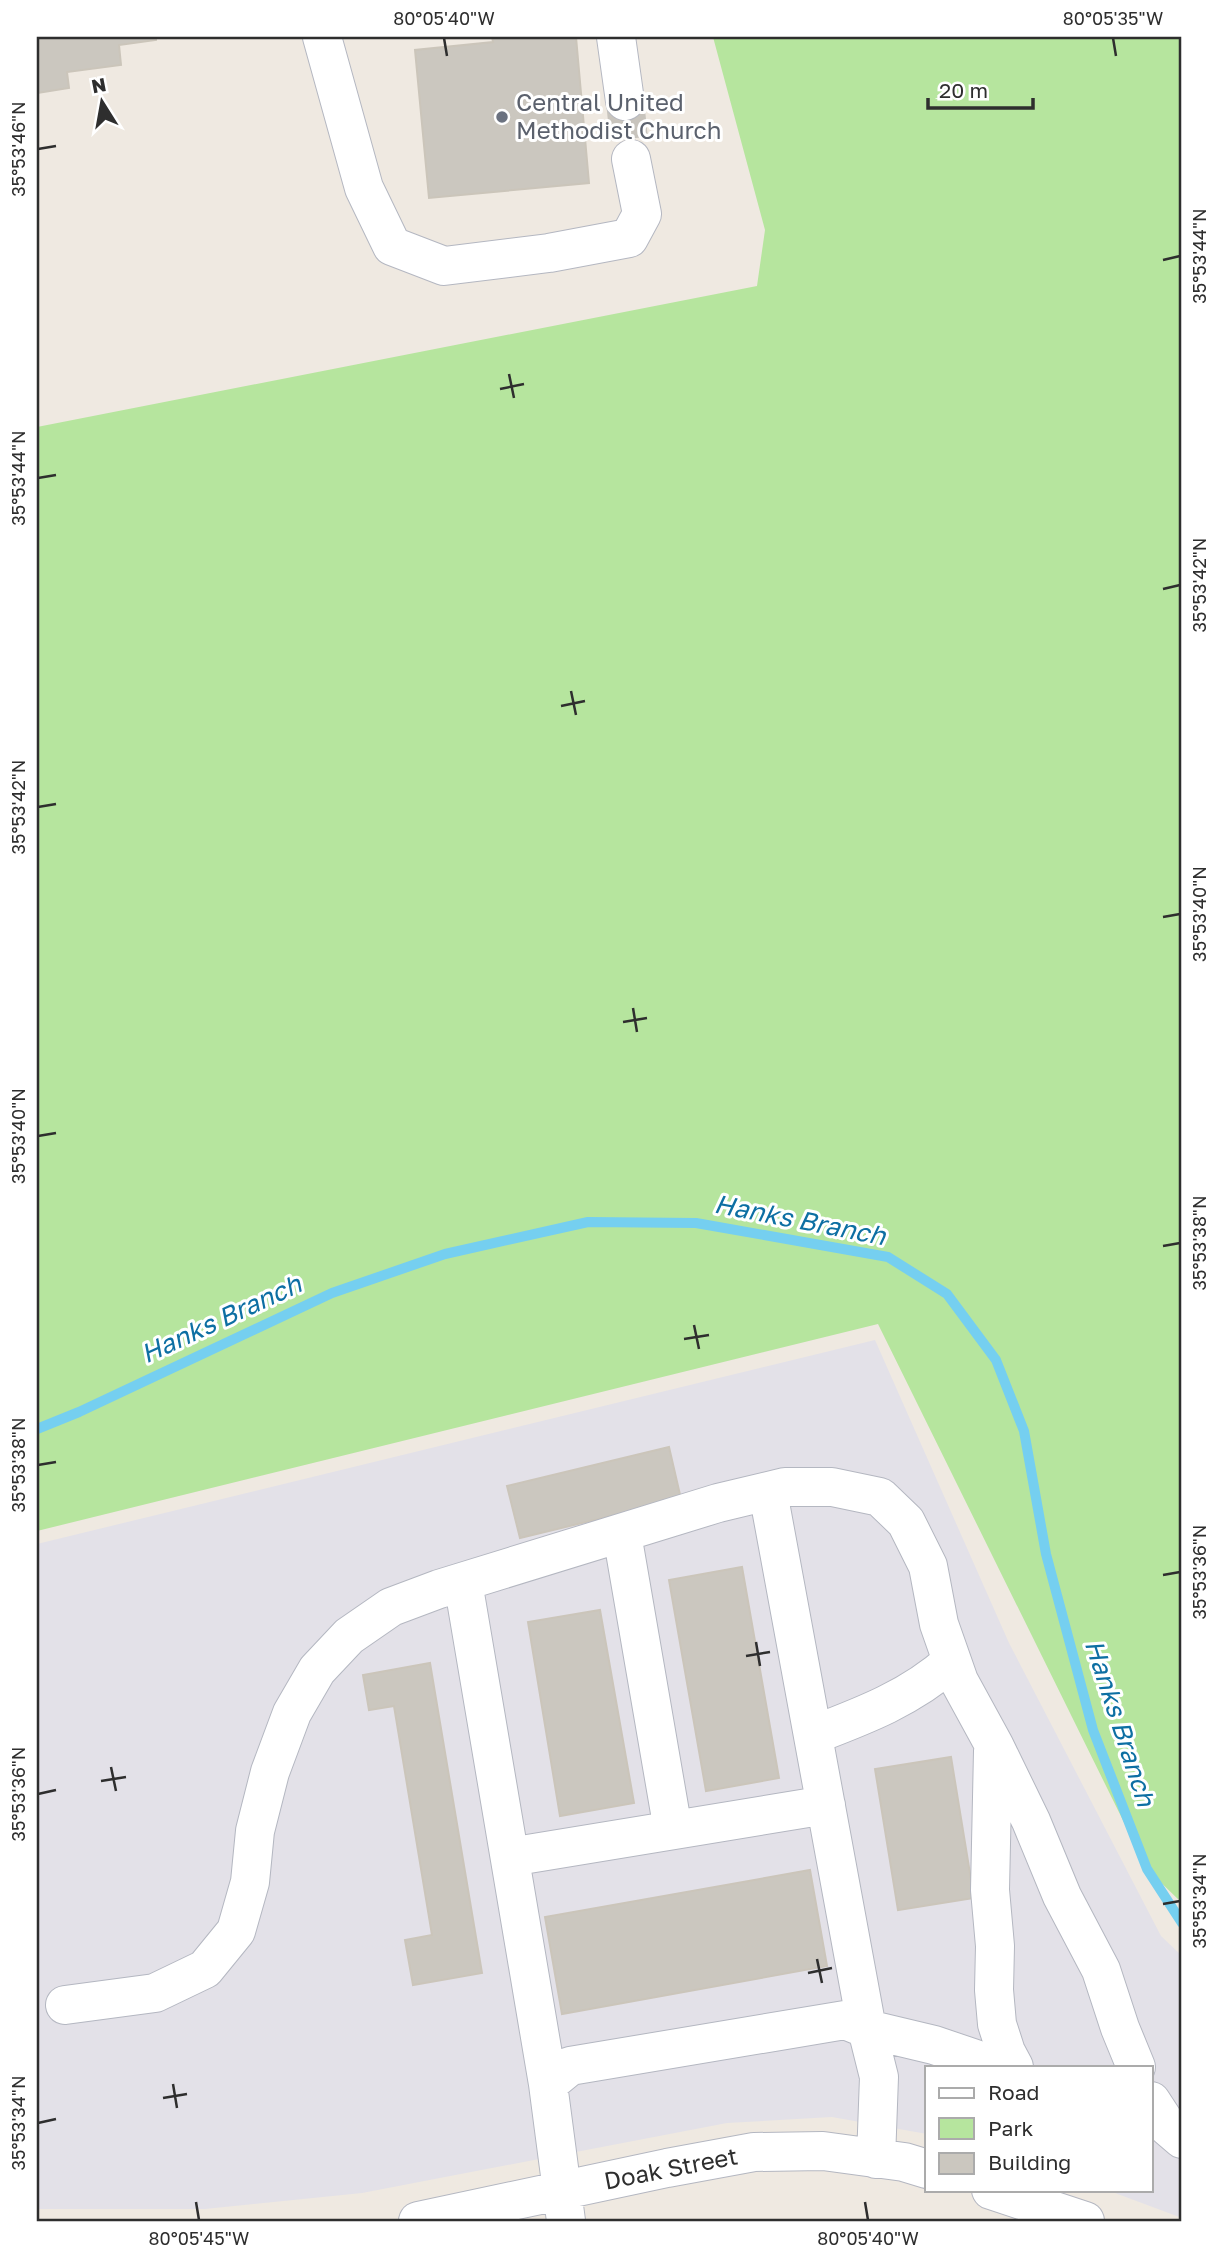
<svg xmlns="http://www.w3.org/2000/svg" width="1219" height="2258" font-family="'Golos Text',sans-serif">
<rect width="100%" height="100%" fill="#efe9e1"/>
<path fill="#e3e1e8" d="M875 1340 1009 1643 1161 1936 1182 1956V2218L1107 2190H1151V2067H927V2134L832 2117 727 2123 362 2193 205 2209H37V1544Z"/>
<path fill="#b6e59e" d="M713 37H1182V1903L1147 1869 878 1324 37 1531V427L757 286 765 230Z"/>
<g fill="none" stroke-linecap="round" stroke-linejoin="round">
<path stroke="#75cff0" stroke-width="10" d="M37 1429 79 1412 332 1293 445 1254 588 1222 696 1223 888 1257 947 1294 996 1360 1024 1431 1046 1554 1093 1730 1147 1869 1182 1923"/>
</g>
<path fill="#cbc7bf" stroke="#cbc5ba" stroke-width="2" d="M37 37H156V40L119 45 121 65 67 72 69 88 37 93Z
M492 37H576L589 183 429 198 415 50 493 42Z
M669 1447 681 1499 520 1538 507 1486Z
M742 1567 779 1778 706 1791 669 1580Z
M600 1610 634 1803 560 1816 528 1622Z
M430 1663 482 1973 413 1985 405 1940 432 1935 394 1706 369 1710 363 1675Z
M951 1757 974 1898 898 1910 875 1769Z
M810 1870 827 1966 562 2014 545 1917Z"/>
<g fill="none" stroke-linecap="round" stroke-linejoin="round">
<path stroke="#c8c4bd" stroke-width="38" stroke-dasharray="38 19" stroke-linecap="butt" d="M625 101 631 159"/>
<defs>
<path id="minor" d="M322 37 364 188 392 246 444 266 549 253 629 238 642 214 631 159
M616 37 625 101
M768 1492 867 2029 934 2045 999 2067
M622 1534 673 1830
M463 1582 548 2084
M813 1735C863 1716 911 1698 952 1661
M993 1751 990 1890 995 1946 994 1990 997 2024 1006 2052 1014 2067
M510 1857 826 1805
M65 2005 155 1993 205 1969 236 1931 250 1882 255 1831 270 1772 292 1713 317 1670 349 1636 391 1607 439 1589 718 1503 785 1487H832L880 1497 906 1522 928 1566 939 1624 959 1681 994 1745 1031 1821 1062 1896 1101 1970 1120 2028 1136 2067
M1151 2101 1168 2127 1182 2139
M991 2190 1085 2221
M418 2221 667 2168 754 2152 823 2151 904 2162 927 2169
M566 2221 548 2084 570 2066 845 2020 867 2029 879 2077 876 2159"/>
</defs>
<use href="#minor" stroke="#b4b7c1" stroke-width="40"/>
<use href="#minor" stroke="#fff" stroke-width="38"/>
</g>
<path fill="none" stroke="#2e2e2e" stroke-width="2.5" d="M444 38 447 56M1113 38 1116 56M38 149 56 146M1163 260 1180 256M509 374 514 398M500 389 524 384M38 478 56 475M1163 589 1180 585M571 691 576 715M561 706 585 701M38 807 56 804M1163 917 1180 914M633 1008 637 1032M623 1022 647 1018M38 1136 56 1133M1163 1246 1180 1243M694 1325 699 1349M684 1339 709 1335M38 1465 56 1462M1163 1575 1180 1572M756 1642 760 1666M746 1656 770 1652M111 1767 116 1791M101 1781 126 1777M38 1794 56 1790M1163 1904 1180 1901M817 1959 822 1983M808 1973 832 1968M173 2084 177 2108M163 2098 187 2094M38 2123 56 2119M196 2202 199 2220M865 2202 868 2220"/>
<circle fill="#6b7280" stroke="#fff" stroke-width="2.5" cx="502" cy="117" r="7"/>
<g text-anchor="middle" stroke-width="6" stroke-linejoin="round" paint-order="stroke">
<g font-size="24" fill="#5b616d" stroke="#fff" text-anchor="start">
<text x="516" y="111">Central United<tspan x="516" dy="28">Methodist Church</tspan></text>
</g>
<g font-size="24" fill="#2e2e2e" stroke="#fff">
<text transform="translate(671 2169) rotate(-11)" y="8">Doak Street</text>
</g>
<g font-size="26" font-style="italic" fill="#0d6fa3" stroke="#fff">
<text transform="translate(800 1220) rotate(11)" y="9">Hanks Branch</text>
<text transform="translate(221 1319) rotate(-25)" y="9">Hanks Branch</text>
<text transform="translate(1120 1723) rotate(72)" y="9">Hanks Branch</text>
</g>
</g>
<rect width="1219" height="2258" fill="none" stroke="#ffffff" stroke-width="77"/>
<rect x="925" y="2066" width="228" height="126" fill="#ffffff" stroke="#ababab" stroke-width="2"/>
<rect x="939" y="2088" width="35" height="10" fill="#ffffff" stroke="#ababab" stroke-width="2"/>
<text x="988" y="2100" font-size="21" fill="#2e2e2e">Road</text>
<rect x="939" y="2118" width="35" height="21" fill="#b6e59e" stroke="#ababab" stroke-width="2"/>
<text x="988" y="2136" font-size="21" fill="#2e2e2e">Park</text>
<rect x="939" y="2153" width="35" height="21" fill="#cbc7bf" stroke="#ababab" stroke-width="2"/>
<text x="988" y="2170" font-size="21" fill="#2e2e2e">Building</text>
<g transform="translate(102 102) rotate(349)" stroke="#ffffff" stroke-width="5" paint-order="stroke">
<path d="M0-5L12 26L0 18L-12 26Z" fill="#2e2e2e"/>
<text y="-10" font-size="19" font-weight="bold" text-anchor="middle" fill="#2e2e2e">N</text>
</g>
<path d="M928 98v10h105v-10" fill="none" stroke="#2e2e2e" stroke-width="3.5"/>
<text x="939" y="98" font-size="21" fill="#2e2e2e" stroke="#ffffff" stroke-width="5" paint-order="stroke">20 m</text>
<rect x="38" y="38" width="1142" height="2182" fill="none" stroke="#2e2e2e" stroke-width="2.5"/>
<g font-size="18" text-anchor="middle" fill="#2e2e2e">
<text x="444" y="25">80°05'40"W</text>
<text x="1113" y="25">80°05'35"W</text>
<text transform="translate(19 149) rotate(-90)" y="6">35°53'46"N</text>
<text transform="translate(1200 256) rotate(-90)" y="6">35°53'44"N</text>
<text transform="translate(19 478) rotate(-90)" y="6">35°53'44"N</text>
<text transform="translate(1200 585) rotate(-90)" y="6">35°53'42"N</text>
<text transform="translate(19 807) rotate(-90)" y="6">35°53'42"N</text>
<text transform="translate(1200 914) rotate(-90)" y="6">35°53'40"N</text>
<text transform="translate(19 1136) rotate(-90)" y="6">35°53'40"N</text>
<text transform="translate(1200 1243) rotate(-90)" y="6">35°53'38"N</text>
<text transform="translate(19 1465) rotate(-90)" y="6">35°53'38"N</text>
<text transform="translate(1200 1572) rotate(-90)" y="6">35°53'36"N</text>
<text transform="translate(19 1794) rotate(-90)" y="6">35°53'36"N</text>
<text transform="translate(1200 1901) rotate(-90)" y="6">35°53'34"N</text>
<text transform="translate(19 2123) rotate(-90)" y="6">35°53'34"N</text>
<text x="199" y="2245">80°05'45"W</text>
<text x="868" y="2245">80°05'40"W</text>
</g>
</svg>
